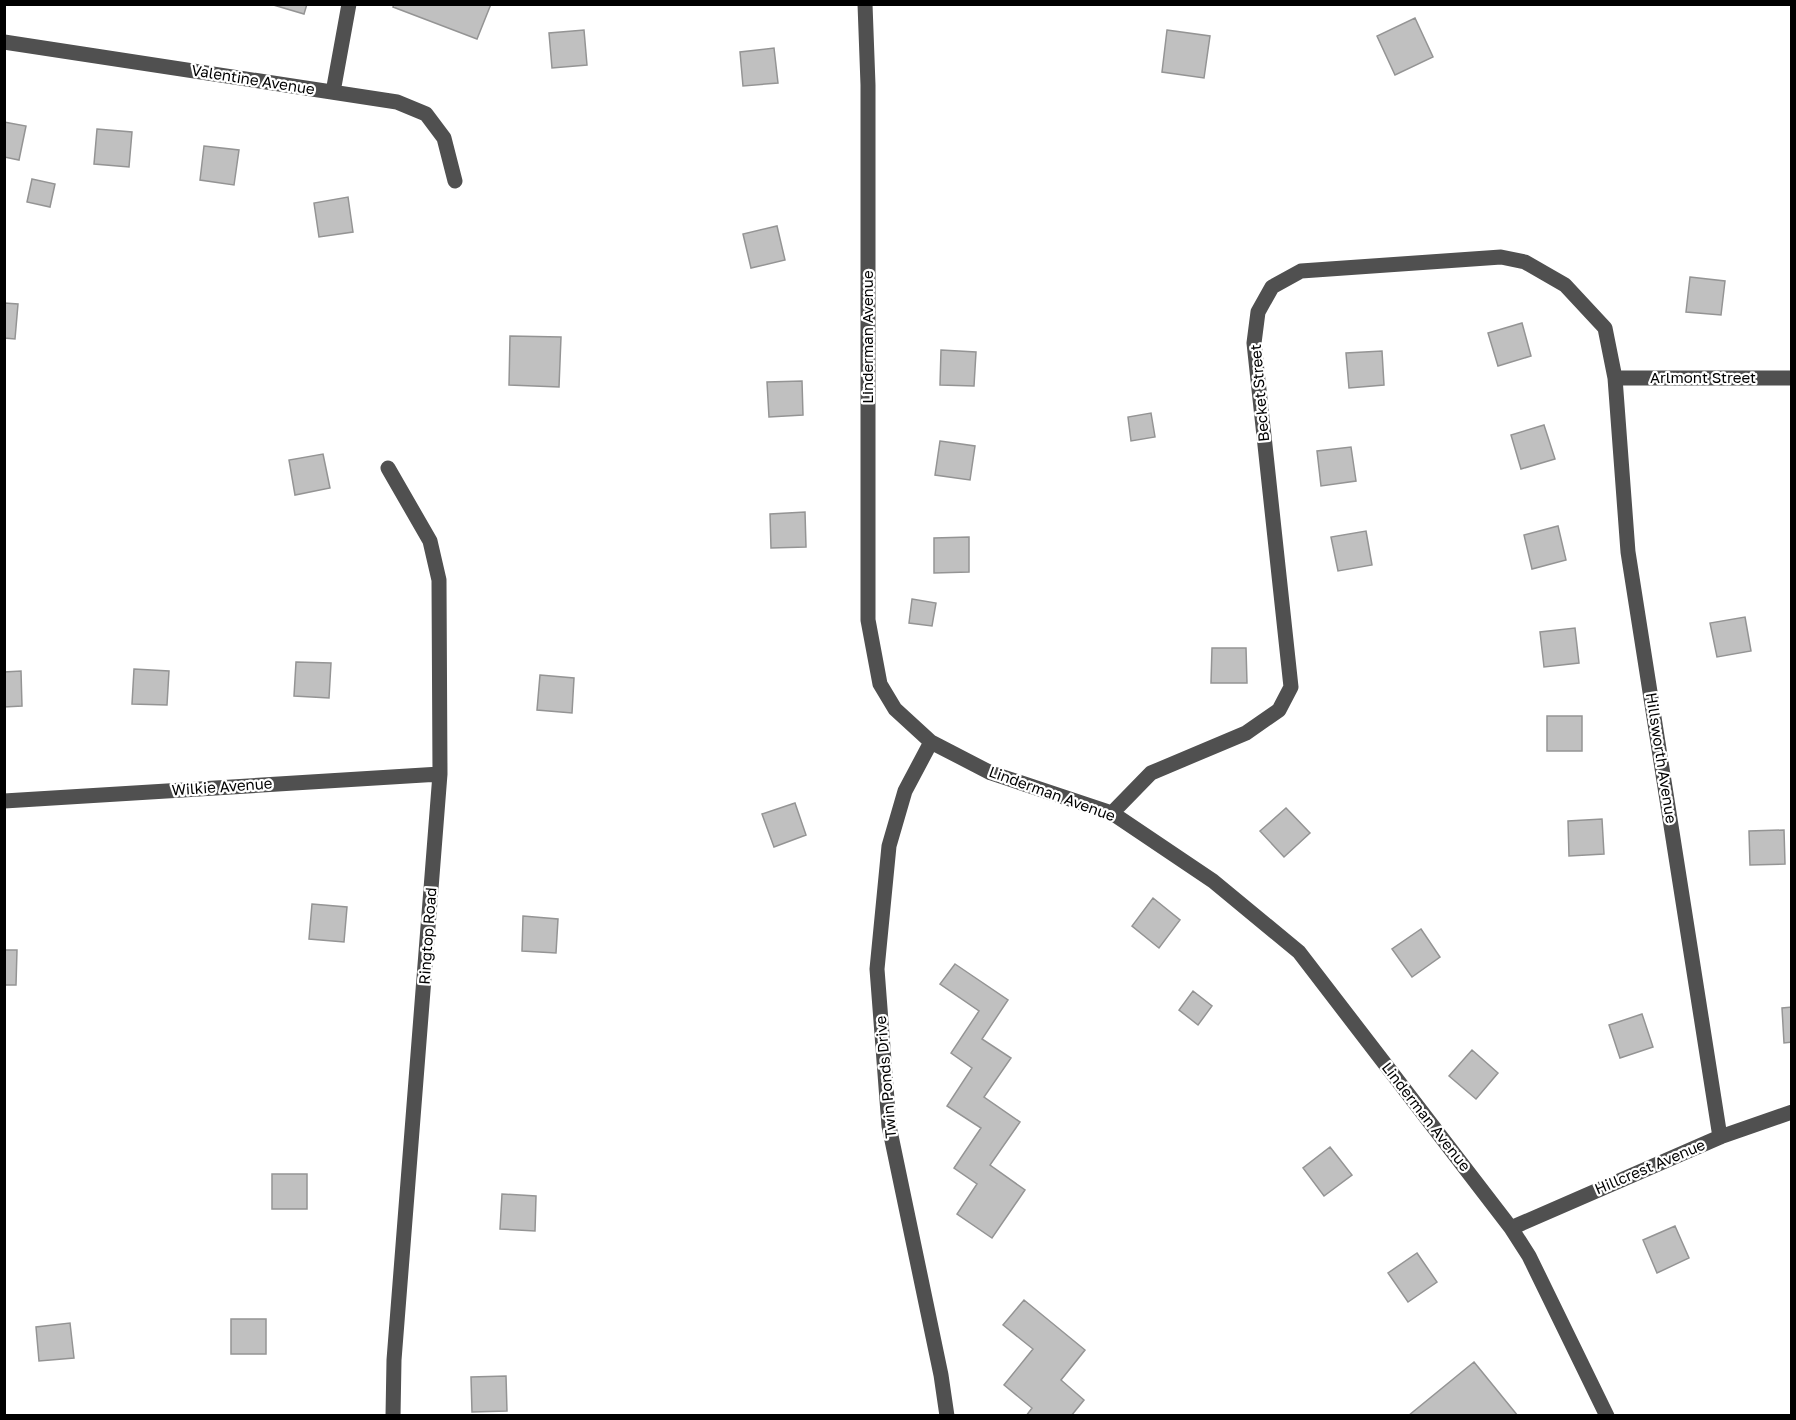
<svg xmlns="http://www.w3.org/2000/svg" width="1796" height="1420" font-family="'Golos Text',sans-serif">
<rect width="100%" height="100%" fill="#fff"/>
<path fill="#c0c0c0" stroke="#949494" stroke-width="1.5" d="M270 4H307L304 14Z
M394 4H491L477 39 393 7Z
M1415 18 1433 57 1395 75 1377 36Z
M584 30 587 65 552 68 549 33Z
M1167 30 1210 36 1204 78 1162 72Z
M774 48 778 83 743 86 740 52Z
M4 122 26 126 19 160 4 157Z
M97 129 132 132 129 167 94 164Z
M204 146 239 150 234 185 200 180Z
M32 179 55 184 50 207 27 202Z
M348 197 353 232 319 237 314 203Z
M777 226 785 260 751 268 743 234Z
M1690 277 1725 281 1721 315 1686 312Z
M4 303 18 304 15 339 4 338Z
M1522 323 1531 356 1498 366 1488 333Z
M510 336 561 337 559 387 509 385Z
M941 350 976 352 974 386 940 385Z
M1382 351 1384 385 1349 388 1346 353Z
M802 381 803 415 769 417 767 382Z
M1151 413 1155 437 1131 441 1128 417Z
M1544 425 1555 459 1521 469 1511 435Z
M940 441 975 446 970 480 935 475Z
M1351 447 1356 481 1321 486 1317 451Z
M323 454 330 488 295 495 289 460Z
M805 512 806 547 771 548 770 514Z
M1558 526 1566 560 1532 569 1524 535Z
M1366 531 1372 565 1338 571 1331 537Z
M969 537V572L934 573V538Z
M912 599 936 603 932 626 909 623Z
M1745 617 1751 651 1717 657 1710 623Z
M1575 628 1579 663 1544 667 1540 632Z
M1212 648H1246L1247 683H1211Z
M296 662 331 663 329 698 294 696Z
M134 669 169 671 167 705 132 704Z
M21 671 22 706 4 707V672Z
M540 675 574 678 572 713 537 710Z
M1547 716H1582V751H1547Z
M795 803 806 835 774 847 762 814Z
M1286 808 1310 833 1284 857 1260 831Z
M1602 819 1604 854 1569 856 1568 821Z
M1784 830 1785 864 1750 865 1749 831Z
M1153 898 1180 920 1159 948 1132 926Z
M312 904 347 907 344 942 309 939Z
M523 916 558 919 556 953 522 951Z
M1421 929 1440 957 1412 977 1392 949Z
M4 950H17L16 985H4Z
M955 964 1008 1000 982 1039 1011 1058 984 1097 1020 1122 990 1165 1025 1190 992 1238 957 1214 977 1184 954 1168 981 1128 947 1106 972 1068 951 1053 979 1011 940 984Z
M1193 991 1212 1006 1198 1025 1179 1010Z
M1792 1007V1042L1784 1043 1782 1008Z
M1642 1014 1653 1047 1620 1058 1609 1025Z
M1472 1050 1498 1073 1476 1099 1449 1076Z
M1330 1147 1352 1175 1324 1196 1303 1168Z
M272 1174H307V1209H272Z
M502 1194 536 1196 535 1231 500 1229Z
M1675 1226 1689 1258 1657 1273 1643 1240Z
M1417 1253 1437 1282 1408 1302 1388 1273Z
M1024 1300 1085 1350 1061 1380 1084 1400 1071 1416H1026L1032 1408 1004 1385 1033 1349 1003 1325Z
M231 1319H266V1354H231Z
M70 1323 74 1358 39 1361 36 1327Z
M1474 1362 1518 1416H1408Z
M506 1376 507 1411 472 1412 471 1377Z"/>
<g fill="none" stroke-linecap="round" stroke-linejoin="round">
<path stroke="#505050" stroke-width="15" d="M865 4 868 85V620L880 684 895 709 931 742 991 773 1112 813 1213 881 1299 952 1511 1228 1529 1256 1607 1416
M4 42 397 102 426 114 444 138 455 181
M333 92 349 4
M1615 378H1792
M388 468 430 541 439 580 440 774 394 1360 393 1416
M931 742 905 791 889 846 877 969 889 1126 941 1375 947 1416
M4 801 440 774
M1112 813 1151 773 1246 733 1279 710 1291 687 1254 343 1258 312 1272 287 1301 271 1501 257 1525 262 1565 285 1605 328 1615 378 1628 552 1720 1137
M1511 1228 1720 1137 1792 1112"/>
</g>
<g text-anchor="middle" stroke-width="4.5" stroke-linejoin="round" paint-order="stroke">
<g font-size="15" fill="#000" stroke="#fff">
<text transform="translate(253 80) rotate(9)" y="5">Valentine Avenue</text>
<text transform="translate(868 337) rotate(-90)" y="5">Linderman Avenue</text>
<text x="1703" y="383">Arlmont Street</text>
<text transform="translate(1260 393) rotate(-95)" y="5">Becket Street</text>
<text transform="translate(1661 758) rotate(81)" y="5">Hillsworth Avenue</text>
<text transform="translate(222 787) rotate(-4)" y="5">Wilkie Avenue</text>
<text transform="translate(1052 794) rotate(20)" y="5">Linderman Avenue</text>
<text transform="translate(428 936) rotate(-86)" y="5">Ringtop Road</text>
<text transform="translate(886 1077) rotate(-95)" y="5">Twin Ponds Drive</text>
<text transform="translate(1426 1117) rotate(52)" y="5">Linderman Avenue</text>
<text transform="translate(1650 1167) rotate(-23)" y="5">Hillcrest Avenue</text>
</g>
</g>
<rect width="1796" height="1420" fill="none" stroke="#000000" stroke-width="12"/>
</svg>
